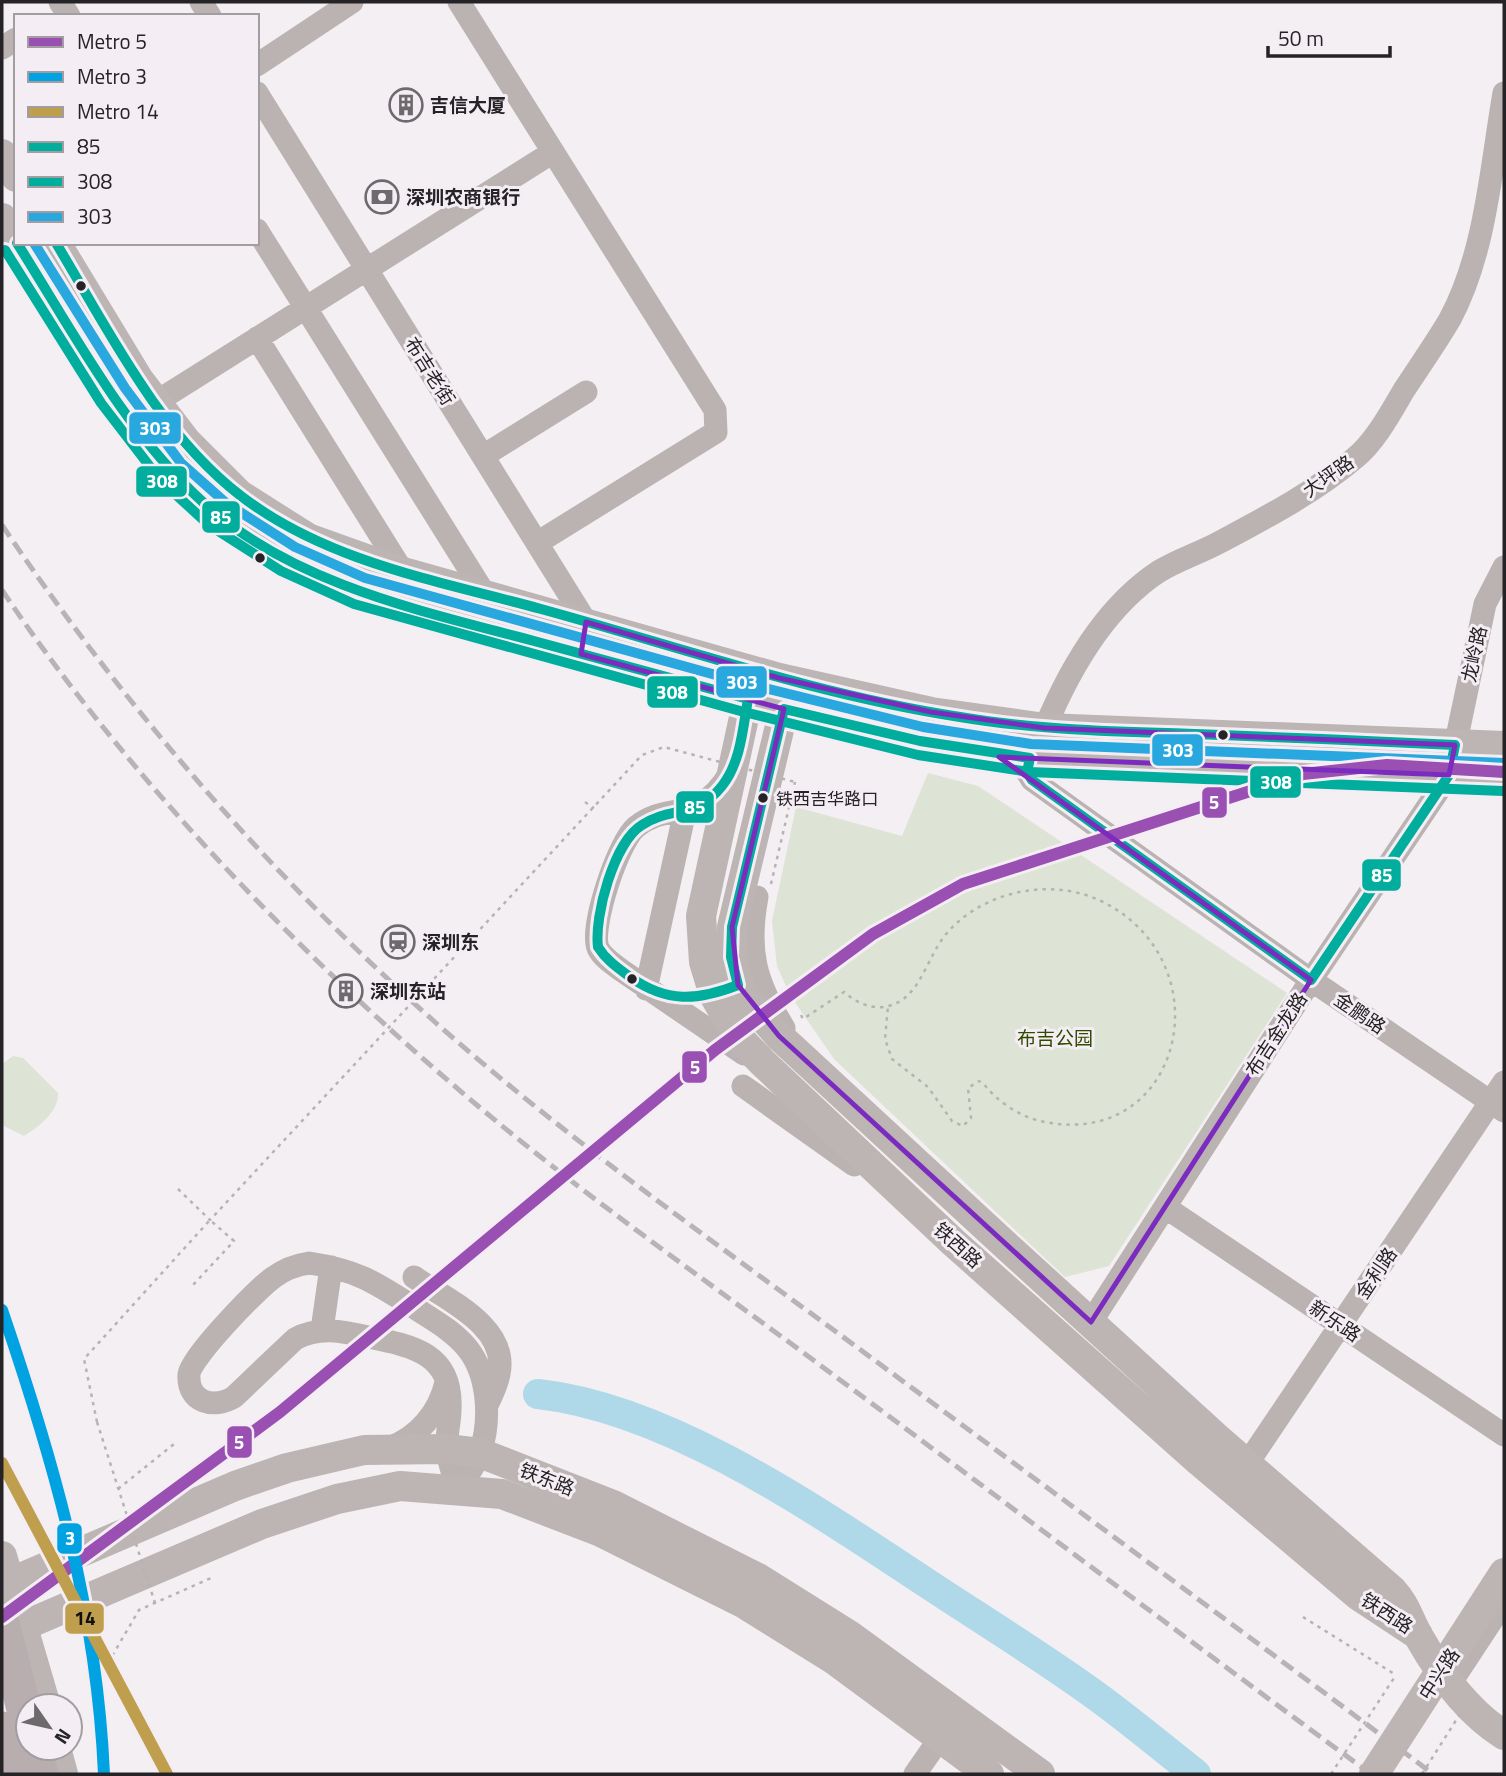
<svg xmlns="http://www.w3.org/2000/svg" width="1506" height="1776" font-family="'Titillium Web','Noto Sans SC',sans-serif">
<rect width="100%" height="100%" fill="#f3eff3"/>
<path fill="#dde3d5" d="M928 773 978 786 1287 993 1109 1266 1065 1277 834 1059 790 995 777 966 772 921 796 807 902 836Z
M13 1056 23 1058 58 1093C59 1111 39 1127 24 1136L2 1125V1064Z"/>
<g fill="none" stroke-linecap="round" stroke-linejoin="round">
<path stroke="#afd9e8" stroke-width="30" d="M538 1394C666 1408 810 1506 916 1576 973 1614 1032 1650 1088 1690 1125 1716 1160 1746 1196 1774"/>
<path stroke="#b8b3b3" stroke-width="2.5" stroke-dasharray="3.5 5" stroke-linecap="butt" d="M585 802 594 808
M771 884 795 782
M801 1015 803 1019 844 992C861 1007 882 1013 902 1000 921 987 929 957 943 938 978 892 1049 876 1101 901 1226 962 1183 1149 1045 1122 1027 1119 1007 1108 994 1095 988 1090 985 1084 979 1081L968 1088 971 1118 963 1126 952 1121 928 1087 892 1059 885 1039 888 1006
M97 1422 84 1359 210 1220 234 1241 193 1285
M118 1489 174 1444
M1303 1617 1396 1675
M108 1663 139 1610 211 1578"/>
<path stroke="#bab3b2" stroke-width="23" d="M60 2 69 16
M201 2 210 16
M459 2 715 410 716 432 537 543
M2 48 16 39
M257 65 352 2
M257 93 586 622 584 633
M257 230 486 596
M257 338 403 572
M156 402 553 152
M483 456 586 392
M1045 728C1069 670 1104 608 1158 572 1177 560 1200 553 1220 542 1265 518 1315 492 1355 458 1375 442 1391 412 1404 390 1419 367 1436 343 1450 319 1486 252 1491 167 1504 93
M1030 758 1027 772 1032 780 1311 980 1504 1111
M730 773C698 826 669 800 636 827 618 842 590 927 598 948 602 957 613 964 621 970L744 1054
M757 897C747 951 755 981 784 1028
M646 989 685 811
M743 1086 854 1165
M1165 1207 1504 1435
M309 1263C356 1270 373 1281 412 1306 431 1319 453 1330 468 1349 489 1376 491 1421 480 1453 476 1465 465 1478 458 1490 454 1477 448 1461 447 1448 446 1435 450 1422 450 1410 453 1354 414 1346 368 1337 342 1331 319 1326 295 1339L234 1397C214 1409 187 1403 189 1374 191 1357 258 1288 274 1277 285 1269 296 1265 309 1263Z
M414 1277C445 1299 509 1326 499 1374 497 1385 492 1395 487 1405
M1091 1322 1311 980 1449 775 1485 604 1504 567
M322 1330 331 1267
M389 1448C418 1437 439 1413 446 1382
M1247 1464 1504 1082
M1450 1684 1504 1602
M915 1774 940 1738"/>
<path stroke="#bdb4b4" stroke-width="30" d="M2 154 16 177
M2 218 16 240
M17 243 113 396 171 472 217 514 288 559 360 591 748 699 920 741 1030 758 1504 777
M56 243 139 380 186 441 240 495 308 538 403 572 779 678 931 712 1045 728 1504 746
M748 699 701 916 704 962 714 995 738 1037 763 1063 953 1242 1199 1461 1359 1596 1418 1635
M784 709 732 927 733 971 745 997 779 1036 1001 1241 1218 1439 1392 1590C1406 1605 1409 1620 1419 1637 1440 1674 1467 1712 1504 1735
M2 1556 46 1706
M2 1586 235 1486 287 1468 364 1450 447 1449 480 1453 613 1505 758 1578 849 1635 1040 1774
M2 1623 23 1626 262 1524 337 1499 400 1486 502 1494 601 1532 743 1603 833 1659 989 1774
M56 1748 63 1774"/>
<path stroke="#b8aeaf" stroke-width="35" d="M2 1729 11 1774
M34 1748 41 1774"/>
<path stroke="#b8b4b5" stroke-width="5" stroke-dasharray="14 7" stroke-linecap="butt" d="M2 525C125 708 271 876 436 1023 568 1140 713 1241 854 1345 1047 1488 1241 1630 1433 1774
M2 590C130 781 302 958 478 1106 590 1200 711 1284 828 1371 1009 1505 1189 1641 1371 1774"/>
<path stroke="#b8b3b3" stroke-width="2.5" stroke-dasharray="3.5 5" stroke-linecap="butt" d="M157 481 206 438
M178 1189 210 1220 642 755 664 747 795 782
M97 1422 155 1603
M1331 1774 1396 1675
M1422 1774 1460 1714"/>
<path stroke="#bdb4b4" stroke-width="30" d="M1374 1774 1504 1573"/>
<path stroke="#b8aeaf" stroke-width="35" d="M2 1623 28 1725"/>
<defs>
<path id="bus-1" d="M17 243C74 333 125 432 205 504 293 584 422 611 534 641 605 660 677 680 748 699 743 727 741 762 722 786 696 819 671 806 642 825 614 842 594 916 598 947 606 960 618 968 630 977 667 1003 697 1001 738 985L731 957 732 927 784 709 920 741 1030 758 1027 772 1032 780 1311 980 1449 775 1455 745C1368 741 1282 737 1195 734 1117 732 1038 730 960 717 817 695 680 647 541 609 439 581 327 562 241 496 158 432 109 331 56 243"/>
<path id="bus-2" d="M5 250 101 403 161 481 209 525 281 571 354 604 744 712 918 755 1029 772 1503 791"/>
<path id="bus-3" d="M34 243 125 388 181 463 226 503 295 547 365 578 752 685 923 727 1031 744 1504 763"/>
</defs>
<use href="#bus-1" stroke="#f4eef4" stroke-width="16"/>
<use href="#bus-2" stroke="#f4eef4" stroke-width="16"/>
<use href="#bus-3" stroke="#f4eef4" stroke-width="16"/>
<use href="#bus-1" stroke="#01ad9c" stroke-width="10"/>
<use href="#bus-2" stroke="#01ad9c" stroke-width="10"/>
<use href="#bus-3" stroke="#28a8de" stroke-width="10"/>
<defs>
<path id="metro-1" d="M2 1617 280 1412 715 1050 873 934 963 884 1303 774 1387 765 1504 772"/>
<path id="metro-2" d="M2 1310C54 1462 97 1612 104 1774"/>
<path id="metro-3" d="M2 1463 167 1774"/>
</defs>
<use href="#metro-1" stroke="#f4eef4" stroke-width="18"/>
<use href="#metro-2" stroke="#f4eef4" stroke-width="18"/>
<use href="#metro-3" stroke="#f4eef4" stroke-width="18"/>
<use href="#metro-1" stroke="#9950b2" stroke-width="12"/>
<use href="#metro-2" stroke="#00a2e1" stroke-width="12"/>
<use href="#metro-3" stroke="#bf9e4e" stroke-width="12"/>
</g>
<path fill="none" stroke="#7b2cbf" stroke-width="5" stroke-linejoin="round" d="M586 622 779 678 931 712 1045 728 1455 745 1449 775 999 757 1311 980 1091 1322 779 1036 738 985 732 927 784 709 581 654Z"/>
<defs>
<symbol id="building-ring" viewBox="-11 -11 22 22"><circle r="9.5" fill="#f4eef4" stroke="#6d6a6d" stroke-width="1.5"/><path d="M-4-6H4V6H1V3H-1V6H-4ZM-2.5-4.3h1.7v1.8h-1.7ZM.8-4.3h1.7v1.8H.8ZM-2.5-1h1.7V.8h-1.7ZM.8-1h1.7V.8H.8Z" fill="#6d6a6d"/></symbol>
<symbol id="bank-ring" viewBox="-11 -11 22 22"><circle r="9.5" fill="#f4eef4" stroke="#6d6a6d" stroke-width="1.5"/><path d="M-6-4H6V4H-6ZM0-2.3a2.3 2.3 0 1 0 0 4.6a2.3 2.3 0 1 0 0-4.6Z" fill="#6d6a6d"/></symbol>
<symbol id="station-ring" viewBox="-11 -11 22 22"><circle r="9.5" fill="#f4eef4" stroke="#6d6a6d" stroke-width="1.5"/><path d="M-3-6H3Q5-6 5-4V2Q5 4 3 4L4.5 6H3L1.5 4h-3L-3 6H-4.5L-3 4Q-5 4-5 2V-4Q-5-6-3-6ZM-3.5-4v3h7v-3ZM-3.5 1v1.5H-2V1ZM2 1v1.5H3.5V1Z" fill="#6d6a6d"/></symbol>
</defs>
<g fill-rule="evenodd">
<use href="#building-ring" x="387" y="86" width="38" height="38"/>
<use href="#bank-ring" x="363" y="178" width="38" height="38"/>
<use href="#station-ring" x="379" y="923" width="38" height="38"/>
<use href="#building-ring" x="327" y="972" width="38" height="38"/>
</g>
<g fill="#252325" stroke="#f4eef4" stroke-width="2.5">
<circle cx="81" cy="286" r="6"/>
<circle cx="260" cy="558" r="6"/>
<circle cx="1223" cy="735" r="6"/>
<circle cx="763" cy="798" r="6"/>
<circle cx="632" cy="979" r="6"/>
</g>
<g text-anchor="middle" stroke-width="6" stroke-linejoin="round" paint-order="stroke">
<g font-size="17" fill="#252325" stroke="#f4eef4" text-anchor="start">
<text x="776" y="805">铁西吉华路口</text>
</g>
<g font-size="19" font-weight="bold" fill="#252325" stroke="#f4eef4" text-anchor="start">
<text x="430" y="112">吉信大厦</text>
<text x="406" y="204">深圳农商银行</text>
<text x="422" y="949">深圳东</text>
<text x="370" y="998">深圳东站</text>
</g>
<g font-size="19" fill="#252325" stroke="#f4eef4">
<text transform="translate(430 371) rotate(58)" y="7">布吉老街</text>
<text transform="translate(1328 476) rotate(-35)" y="7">大坪路</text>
<text transform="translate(1474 654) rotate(-78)" y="7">龙岭路</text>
<text transform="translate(1360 1013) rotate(34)" y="7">金鹏路</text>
<text transform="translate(1276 1034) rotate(-57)" y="7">布吉金龙路</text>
<text transform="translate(958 1245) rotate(42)" y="7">铁西路</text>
<text transform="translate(1376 1273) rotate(-56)" y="7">金利路</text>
<text transform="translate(1335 1321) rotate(34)" y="7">新乐路</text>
<text transform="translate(547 1479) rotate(21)" y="7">铁东路</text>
<text transform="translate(1387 1613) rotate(33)" y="7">铁西路</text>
<text transform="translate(1439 1674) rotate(-57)" y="7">中兴路</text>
</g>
<g font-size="19" fill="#304b00" stroke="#f4eef4">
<text x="1055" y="1045">布吉公园</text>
</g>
</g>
<g stroke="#f4eef4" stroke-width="2.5">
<rect x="128" y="411" width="54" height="34" rx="7" fill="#28a8de"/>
<rect x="135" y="465" width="53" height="33" rx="7" fill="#01ad9c"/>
<rect x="201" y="500" width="40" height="34" rx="7" fill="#01ad9c"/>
<rect x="715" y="665" width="53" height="34" rx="7" fill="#28a8de"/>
<rect x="646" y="675" width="53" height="34" rx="7" fill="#01ad9c"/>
<rect x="1151" y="733" width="53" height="34" rx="7" fill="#28a8de"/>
<rect x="1249" y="765" width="53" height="34" rx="7" fill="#01ad9c"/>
<rect x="1201" y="786" width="27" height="33" rx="7" fill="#9950b2"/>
<rect x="675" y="790" width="40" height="34" rx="7" fill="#01ad9c"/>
<rect x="1361" y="858" width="41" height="34" rx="7" fill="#01ad9c"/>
<rect x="681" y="1050" width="27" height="34" rx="7" fill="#9950b2"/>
<rect x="226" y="1425" width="27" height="34" rx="7" fill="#9950b2"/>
<rect x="56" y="1522" width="27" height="33" rx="7" fill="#00a2e1"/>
<rect x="64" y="1602" width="41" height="33" rx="7" fill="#bf9e4e"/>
</g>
<g font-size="19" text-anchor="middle" font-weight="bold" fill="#fff">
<text x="155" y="435">303</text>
<text x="162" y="488">308</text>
<text x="221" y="524">85</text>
<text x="742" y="689">303</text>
<text x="672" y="699">308</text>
<text x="1178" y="757">303</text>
<text x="1276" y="789">308</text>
<text x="1214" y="809">5</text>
<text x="695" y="814">85</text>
<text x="1382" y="882">85</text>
<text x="695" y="1074">5</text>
<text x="239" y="1449">5</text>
<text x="70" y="1545">3</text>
</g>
<g font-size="19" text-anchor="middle" font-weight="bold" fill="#111">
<text x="85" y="1625">14</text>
</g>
<rect width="1506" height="1776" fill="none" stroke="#252325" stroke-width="7"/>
<rect x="14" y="14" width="245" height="231" fill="#f4eef4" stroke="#a19da1" stroke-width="2"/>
<rect x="28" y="37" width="35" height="10" fill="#9950b2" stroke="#a19da1" stroke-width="2"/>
<text x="77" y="49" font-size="21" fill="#252325">Metro 5</text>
<rect x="28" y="72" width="35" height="10" fill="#00a2e1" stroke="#a19da1" stroke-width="2"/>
<text x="77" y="84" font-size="21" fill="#252325">Metro 3</text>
<rect x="28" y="107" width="35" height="10" fill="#bf9e4e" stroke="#a19da1" stroke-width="2"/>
<text x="77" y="119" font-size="21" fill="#252325">Metro 14</text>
<rect x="28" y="142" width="35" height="10" fill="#01ad9c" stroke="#a19da1" stroke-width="2"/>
<text x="77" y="154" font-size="21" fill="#252325">85</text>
<rect x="28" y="177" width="35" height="10" fill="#01ad9c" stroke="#a19da1" stroke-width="2"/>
<text x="77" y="189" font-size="21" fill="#252325">308</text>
<rect x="28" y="212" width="35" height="10" fill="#28a8de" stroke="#a19da1" stroke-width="2"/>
<text x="77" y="224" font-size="21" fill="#252325">303</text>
<g transform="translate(49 1727) rotate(124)"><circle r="33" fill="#f4eef4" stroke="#a19da1" stroke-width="2"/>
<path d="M0-5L12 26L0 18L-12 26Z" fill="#6d6a6d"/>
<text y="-10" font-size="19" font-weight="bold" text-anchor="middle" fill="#252325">N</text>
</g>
<path d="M1268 46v10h122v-10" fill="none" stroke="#252325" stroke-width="3.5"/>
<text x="1278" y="46" font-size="21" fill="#252325" stroke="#f4eef4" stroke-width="5" paint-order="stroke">50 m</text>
</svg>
